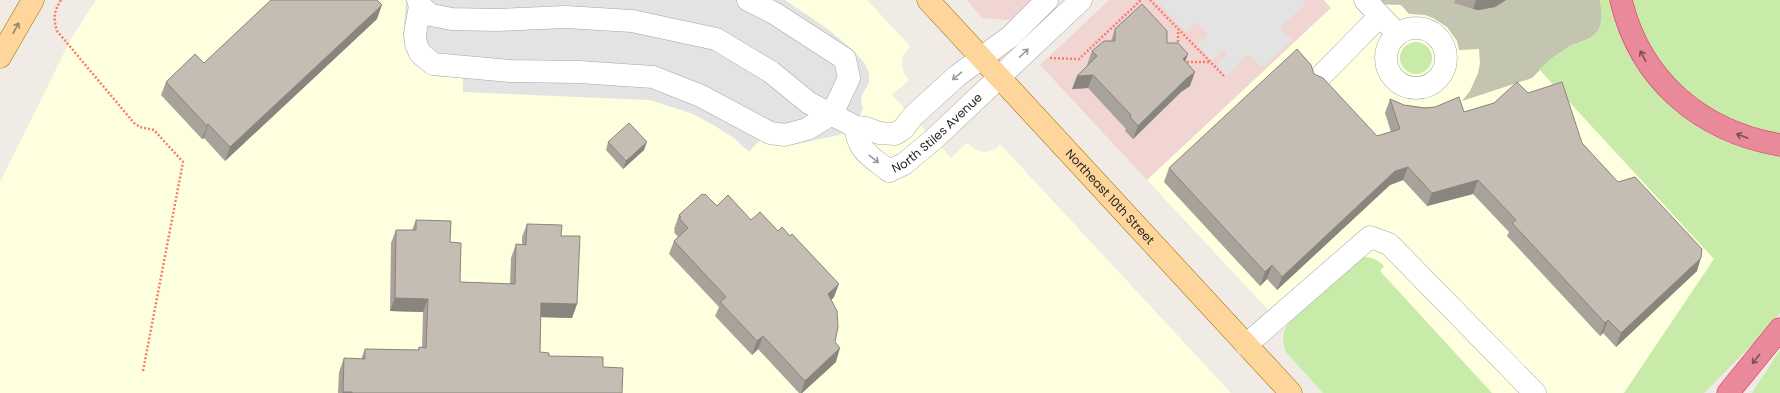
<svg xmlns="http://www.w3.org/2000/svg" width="1780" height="393" font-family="Poppins,sans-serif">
<rect width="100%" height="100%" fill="#f0ece5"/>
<path fill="#f1d5d3" d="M967 0H1031L1010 20 982 18Z
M1109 0H1324L1331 8 1147 180 1040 65Z"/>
<path fill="#feffdf" d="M96 0H867L910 46 903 56 902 64 904 73 909 80 892 95 951 158 967 143 976 150 985 152 996 149 1000 144 1231 393H0V182L72 37Z
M1324 0H1600L1539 69 1714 259 1624 393H1383L1287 330 1147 180 1331 8Z"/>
<path fill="#c4c5b0" d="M1369 0H1600L1602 16 1601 24 1597 33 1588 39 1570 46 1552 58 1532 78 1462 101 1470 91 1478 73 1480 63 1479 49 1459 50 1457 41 1447 27 1433 18 1425 15 1409 14 1401 5 1373 4Z"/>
<path fill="#c8eba9" d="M1600 0H1611C1618 19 1623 40 1632 57 1662 112 1719 146 1780 154V313L1766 331 1704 393H1624L1714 259 1539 69C1549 61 1558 53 1569 47 1575 44 1581 43 1586 40 1604 32 1602 16 1600 0Z
M1633 0H1780V134C1709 127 1648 69 1633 0Z
M1400 58a16 16 0 1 1 32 0a16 16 0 1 1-32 0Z
M1362 257C1372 257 1377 259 1384 266L1380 271 1492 393H1323L1286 352C1282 341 1282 333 1288 323Z
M1780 350V393H1752Z"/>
<path fill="#e3e3e3" d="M406 0H785L825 27 853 50 865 64 869 73V83L862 95 861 101 863 108 856 127 839 135 797 144 780 146 769 144 762 138 749 152 734 138 715 126 693 114 650 100 463 92V78L433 76 425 72 414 64 407 53 403 37Z
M1156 0H1304L1306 3 1280 28 1292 40 1262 68 1251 56H1244L1243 60 1226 76 1216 65 1227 54 1223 50 1212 61 1197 45 1207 36V33L1199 24 1195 23 1186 32Z"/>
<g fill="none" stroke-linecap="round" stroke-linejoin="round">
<defs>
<g id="minor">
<path d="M418 0 420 6 431 15 452 19 496 20 566 17 632 21 716 39 771 72 809 103 856 127 866 128 879 133 895 134 903 129 913 116 957 76 1011 36 1047 0"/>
<path d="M1365 0 1390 26"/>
<path d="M420 6 415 34 416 44 420 53 433 64 510 71 579 72 653 77 701 96 770 133 785 135 807 129 832 114 849 78 845 59 774 13 748 0"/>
<circle cx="1416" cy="58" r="30"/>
<path d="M1318 79 1380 16"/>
<path id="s1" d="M856 127C856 150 873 158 889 171L904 164 934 139 1081 0"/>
<path d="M1246 345 1370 237 1389 244 1535 393"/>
</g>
<g id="major">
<path id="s2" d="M928 0 1291 393"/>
<path d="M0 57 33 0"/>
</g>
<path id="highway" d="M1621 0C1640 80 1700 131 1780 145
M1728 393 1780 329"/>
</defs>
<use href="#minor" stroke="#a6a6a6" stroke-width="23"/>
<use href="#major" stroke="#9a6a00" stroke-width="23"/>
<use href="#highway" stroke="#e0205e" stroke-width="23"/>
<path stroke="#fd7b68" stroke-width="2.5" stroke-dasharray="2 2" stroke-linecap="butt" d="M61 0C54 11 53 18 57 31L134 123 140 127 154 130 183 162 143 371
M1150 0 1225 77
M1178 46V31
M1050 58 1079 59 1141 0
M1183 62H1210"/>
<use href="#minor" stroke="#fff" stroke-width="22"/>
<use href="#major" stroke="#fed69b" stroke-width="22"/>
<use href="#highway" stroke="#e98a9a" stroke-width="22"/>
</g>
<path fill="#a9a29b" d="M1455 0H1506L1495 7 1479 10 1473 9 1454 3Z
M377 19 225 161 204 138 202 139 161 95 166 82 204 63Z
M1115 29 1167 43 1186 62 1190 86 1181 92 1133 139 1125 131 1126 129 1088 88 1072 89 1088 65H1087L1092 51 1111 41Z
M1528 93 1582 143 1697 271 1616 347 1603 333 1600 336 1507 236 1509 232 1473 194 1427 206 1403 180 1390 185 1277 290 1267 279 1260 286 1164 182 1169 168 1377 136 1391 132 1385 113 1390 99 1404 105 1464 112Z
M608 142 644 150 623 169 606 150Z
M717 206 751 220 834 297 831 300 835 342 836 362 802 393H799L758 349 752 355 715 316 719 307 669 254 674 241 678 237 674 232 675 230 674 229 679 215Z
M416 220 450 242 460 282 510 284 511 258 516 244 522 245V237L527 224 561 236 577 304 572 318 541 317 540 352 549 356 603 367 622 393H338L339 372 344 358 361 359 365 349 418 350 419 347H422L423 312 390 311 391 243 396 230H412Z"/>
<path fill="#8a847e" d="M1476 0H1506L1495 7 1479 10 1473 9Z
M382 5 377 19 225 161 230 147Z
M1188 54 1183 68V59Z
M1195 72 1190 86 1181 92 1133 139 1138 126 1186 79Z
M1093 75 1088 88 1072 89 1077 76Z
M208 124 204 138 202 139 207 126Z
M647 142 644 150 623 169 626 161Z
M1408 167 1403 180 1390 185 1277 290 1282 277 1395 171Z
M1478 180 1473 194 1427 206 1432 193Z
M1701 258 1697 271 1616 347 1621 333Z
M1272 265 1267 279 1260 286 1265 272Z
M839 284 834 297 823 308 828 294Z
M395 298 428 299 423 312 390 311Z
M541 303 577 304 572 318 536 317Z
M1608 320 1603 333 1600 336 1605 323Z
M763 336 758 349 752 355 757 341Z
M840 348 836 362 802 393H801L805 381Z
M343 392H352V393H342Z"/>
<path fill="#c5bcb4" stroke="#8a847e" d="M271 0H377L382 5 230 147 208 124 207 126 166 82 195 54 204 63Z
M1142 4 1167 31V43H1178L1188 54 1183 59 1195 72 1186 79 1138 126 1130 117 1131 115 1093 75 1077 76 1097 56 1092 51 1104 41H1115V29Z
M1297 49 1311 65 1314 74 1323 78 1377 136 1400 129 1390 99 1404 105 1424 108 1435 107 1459 97 1464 112 1494 103 1517 82 1528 93 1562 82 1582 143 1618 182 1635 177 1702 249 1701 258 1621 333 1608 320 1605 323 1512 223 1516 220 1478 180 1432 193 1408 167 1395 171 1282 277 1272 265 1265 272 1169 168Z
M629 123 647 142 626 161 608 142Z
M702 194 704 195 705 194 717 206 728 195 751 220 760 212 778 231 782 227 790 236 792 234 839 284 828 294 837 311 838 327 835 342 840 348 805 381 763 336 757 341 720 302 726 297 674 241 688 228 679 218 681 217 679 215Z
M416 220 451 221 450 242 461 243 460 282 515 284 516 244 526 245 527 224 562 225 561 236H580L577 304 541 303 540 352 549 353V356L603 357V367L623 368 622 393H352V392H343L344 358 365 359V349L419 350V347L426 348 428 299 395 298 396 230H416Z"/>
<defs><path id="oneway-shaft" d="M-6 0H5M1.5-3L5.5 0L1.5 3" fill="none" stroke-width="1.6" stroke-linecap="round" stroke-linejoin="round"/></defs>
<use stroke="#9a8463" href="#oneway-shaft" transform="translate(16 28) rotate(-61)"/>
<g stroke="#9a9a9a">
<use href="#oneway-shaft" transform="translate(1024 53) rotate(-44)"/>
<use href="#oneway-shaft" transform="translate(957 76) rotate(140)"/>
<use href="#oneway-shaft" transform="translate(874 159) rotate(38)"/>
</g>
<g stroke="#7a4f56">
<use href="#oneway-shaft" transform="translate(1643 56) rotate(-118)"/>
<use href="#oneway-shaft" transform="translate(1742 136) rotate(-160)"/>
<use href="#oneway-shaft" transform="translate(1756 359) rotate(128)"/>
</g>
<g text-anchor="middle" stroke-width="3" stroke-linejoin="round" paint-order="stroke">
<g font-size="12" fill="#1f1f1f" stroke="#fff">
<text dy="4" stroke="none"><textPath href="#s1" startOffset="119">North Stiles Avenue</textPath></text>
<text dy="4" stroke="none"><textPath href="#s2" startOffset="268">Northeast 10th Street</textPath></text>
</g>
</g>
</svg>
